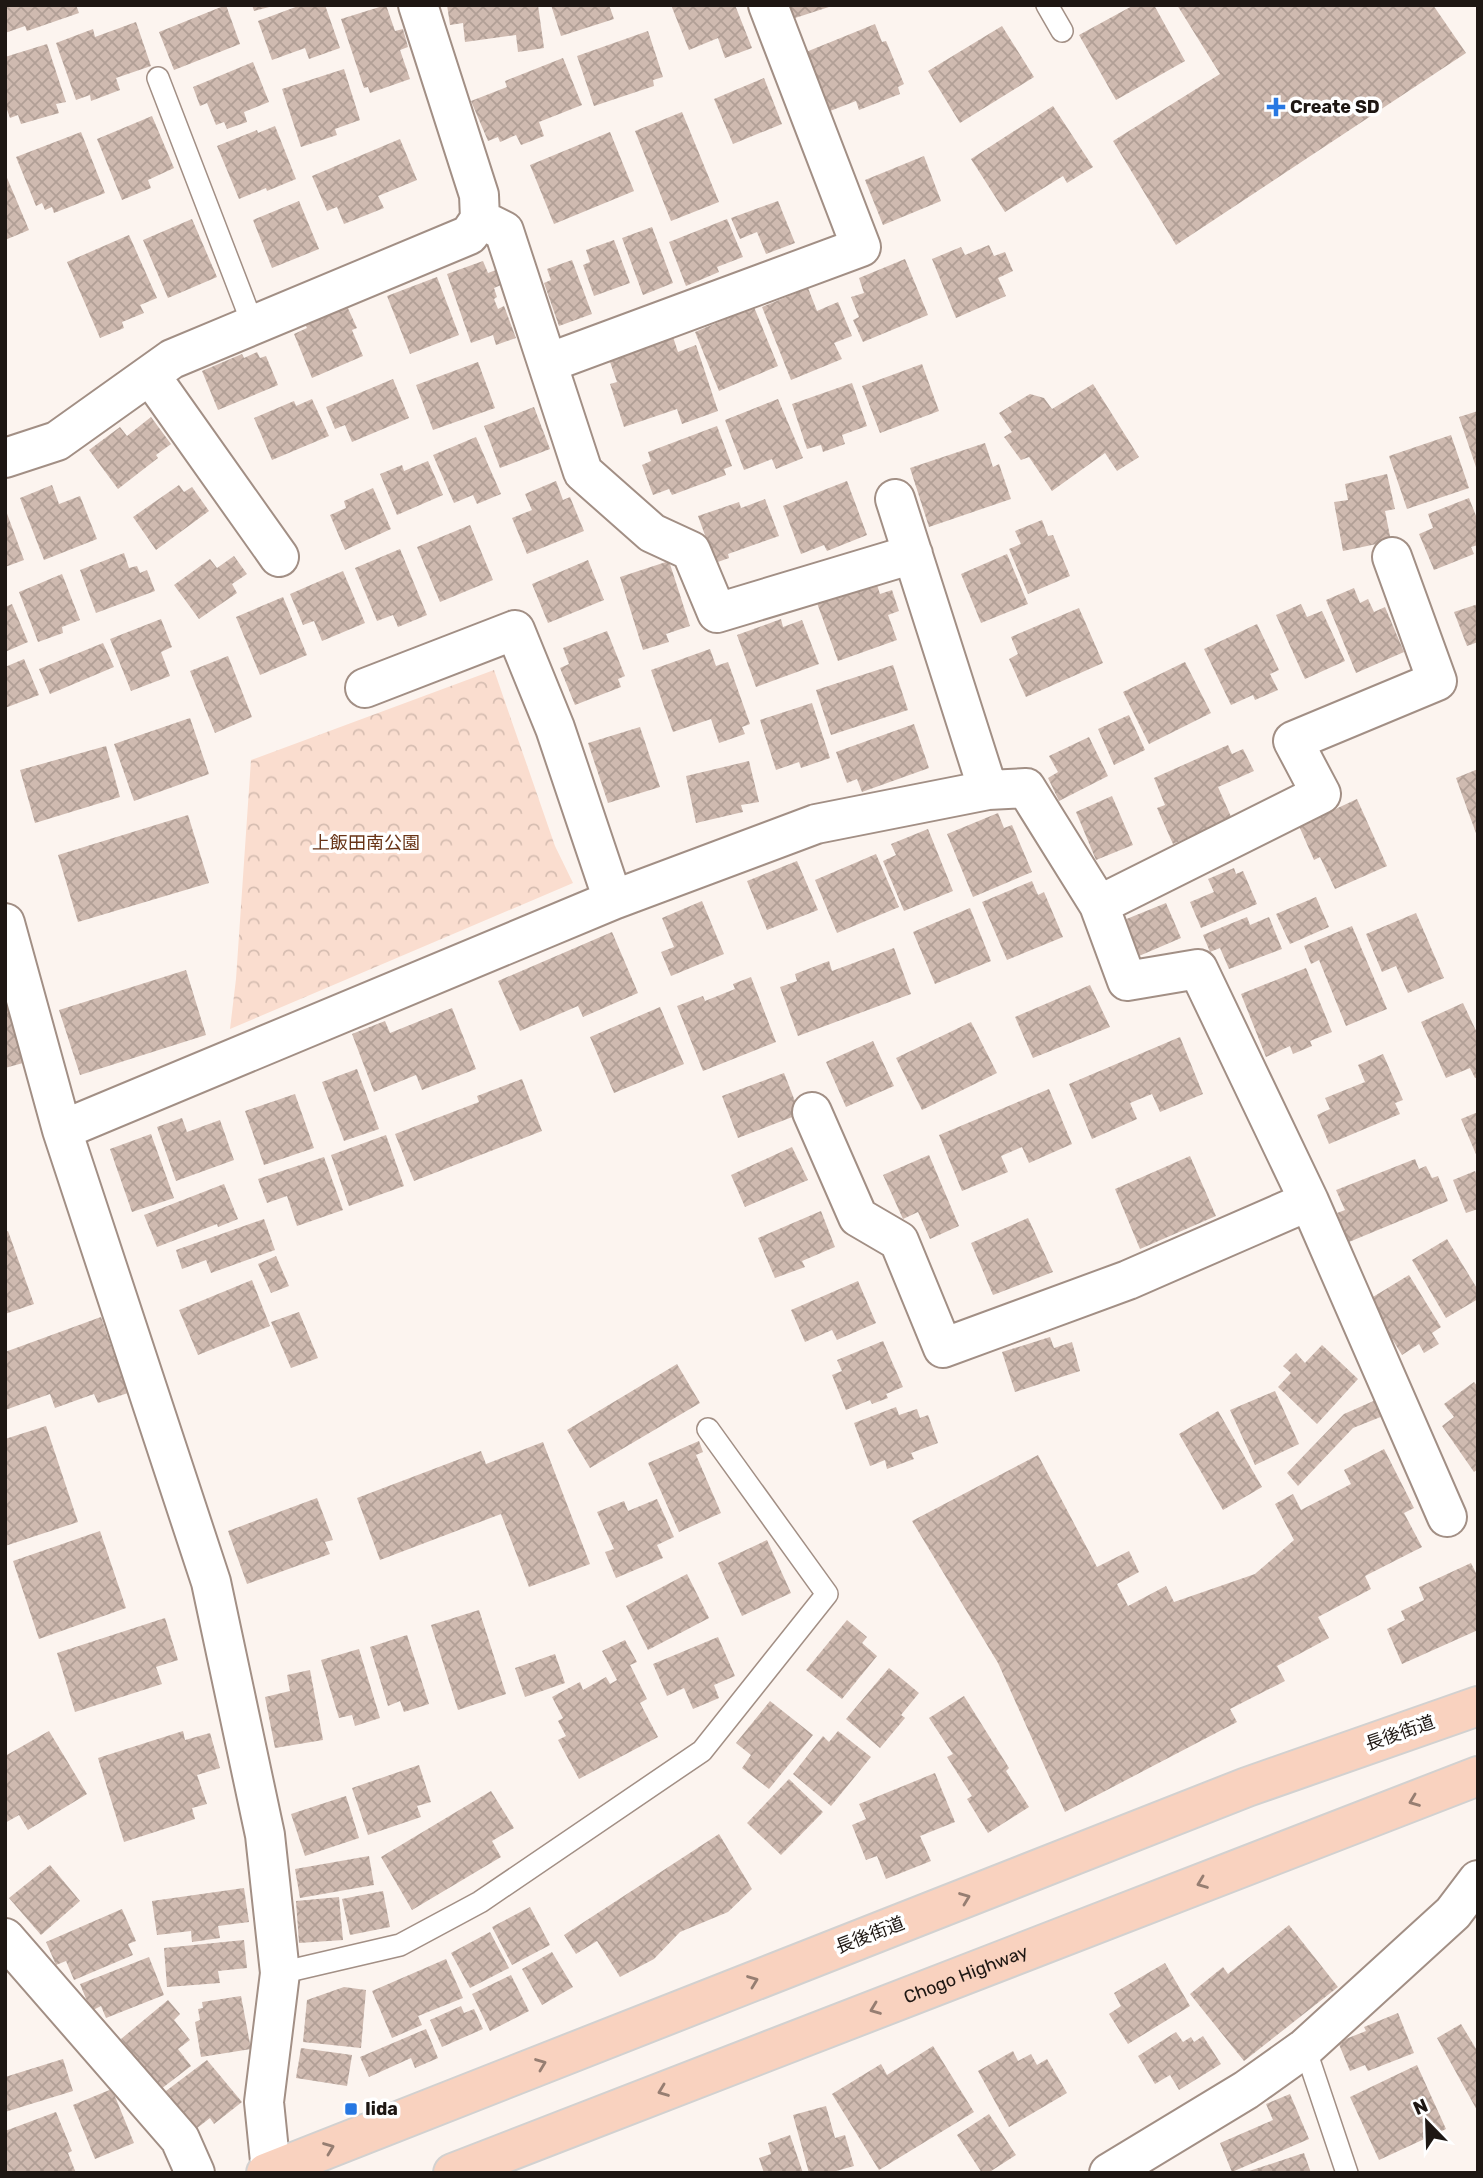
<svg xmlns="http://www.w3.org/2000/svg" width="1483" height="2178" font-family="Rubik,'Noto Sans JP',sans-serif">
<defs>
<pattern id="park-crowns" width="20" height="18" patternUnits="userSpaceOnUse" patternTransform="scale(1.75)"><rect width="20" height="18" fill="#faddcf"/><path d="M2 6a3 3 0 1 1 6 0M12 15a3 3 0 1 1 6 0" fill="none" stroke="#d6bdb1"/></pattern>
<pattern id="building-cross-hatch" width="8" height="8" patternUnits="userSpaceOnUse" patternTransform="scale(1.75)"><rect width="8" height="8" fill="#cfbab0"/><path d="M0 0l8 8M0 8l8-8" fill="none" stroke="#b19f96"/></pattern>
</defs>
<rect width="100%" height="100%" fill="#fcf4ef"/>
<path fill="url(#park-crowns)" d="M494 670 555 846 573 883 230 1029 236 979 251 760Z"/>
<path fill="url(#building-cross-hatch)" d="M5 5H76L79 13 27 31 25 26 5 33Z
M226 5 240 44 174 70 159 32Z
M252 5H273V6L254 11Z
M301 5H325L340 48 309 59 305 48 272 60 258 21Z
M386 5 395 31 403 29 408 47 400 50 410 79 370 93 368 87 364 88 341 19Z
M447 5H538L544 48 518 52 516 35 465 42 463 23 450 25Z
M551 5H609L614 19 561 36Z
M671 5H735L752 48 725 58 718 38 689 50Z
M787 5H832V6L792 19Z
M1134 5H1154L1185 61 1116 100 1079 35Z
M1177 5H1433L1466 53 1176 245 1113 141 1220 74Z
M136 22 151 66 116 78 120 90 91 101 90 95 76 100 56 43 93 29 95 37Z
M875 24 882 42 886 41 904 84 898 87 900 94 859 110 856 101 830 111 806 52Z
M1002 26 1034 77 960 123 928 71Z
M648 31 663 77 653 80 654 86 594 106 577 56Z
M47 44 66 102 56 104 59 113 21 124 18 115 10 118 5 104V57Z
M563 58 582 105 539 122 544 136 521 145 516 135 500 142 498 137 488 141 471 101 507 87 505 81Z
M253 62 269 102 244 112 247 122 227 129 224 122 216 125 207 103 200 106 193 87Z
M344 69 360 120 335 129 337 135 301 147 282 89Z
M764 78 782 124 733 144 714 99Z
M1053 106 1093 167 1067 183 1063 176 1005 212 971 159Z
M682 112 719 202 671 221 635 131Z
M152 116 174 168 148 180 151 188 122 200 97 139Z
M275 126 296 179 267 191 266 188 239 199 217 146 257 130 258 133Z
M81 132 105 193 54 213 52 207 45 210 42 203 36 206 16 157Z
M610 132 634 191 554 224 530 165Z
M400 139 417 180 378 196 384 208 344 224 337 207 327 211 312 176Z
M924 156 941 201 883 225 865 180Z
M5 173 29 230 5 240Z
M299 201 319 249 272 268 253 220Z
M778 201 795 243 766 254 757 232 740 239 731 218Z
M192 219 217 277 168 298 143 240Z
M727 219 743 257 717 267 719 272 686 286 669 242Z
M652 227 673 283 643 295 622 238Z
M129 235 157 298 140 305 144 313 122 322 124 328 100 338 67 262Z
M614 240 630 283 594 296 583 265 590 262 586 250Z
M989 245 994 256 1005 252 1013 271 998 278 1006 296 956 318 932 259 961 247 965 255Z
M905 259 928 315 863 342 853 320 859 317 851 297 864 293 859 278Z
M572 260 592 314 559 326 544 283 551 280 547 269Z
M483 261 488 273 496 270 501 285 494 288 497 297 494 299 498 309 504 306 516 338 496 345 493 335 471 343 447 274Z
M437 277 459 335 410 354 387 296Z
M808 288 817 311 838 302 852 336 834 343 842 359 791 380 762 307Z
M346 304 357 328 352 330 363 356 312 378 294 334 307 328 304 322Z
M754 307 778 366 719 391 695 332Z
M673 337 678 352 696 345 718 411 682 424 677 409 624 427 610 384 617 382 609 359Z
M257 352 260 358 266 356 278 385 218 410 202 371 242 354 244 358Z
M478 362 495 408 433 430 416 385Z
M922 364 939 411 880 433 862 386Z
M393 379 409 418 352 442 345 425 335 429 326 407Z
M852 383 867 426 842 435 845 444 823 452 821 445 807 449 792 404Z
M1093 384 1139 457 1117 471 1105 453 1052 491 1029 457 1021 460 1004 437 1012 432 999 413 1030 394 1044 398 1052 409Z
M312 399 329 436 272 460 254 418 294 401 296 406Z
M778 399 803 458 776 469 772 459 744 470 725 420Z
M534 407 550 449 500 468 484 426Z
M1478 411V469L1477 470 1459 417Z
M151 417 171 444 156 455 158 458 118 489 89 450 120 427 127 436Z
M717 426 732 466 724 469 726 475 672 495 669 489 653 495 642 465 651 461 648 452Z
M1451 435 1469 488 1407 509 1389 456Z
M476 437 501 494 477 504 473 495 454 503 433 455Z
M985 443 993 467 999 464 1011 499 929 527 910 468Z
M428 461 443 495 397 515 380 474 402 465 404 471Z
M1387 474 1395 509 1385 511 1391 541 1343 551 1334 502 1348 500 1345 484Z
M556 481 563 500 570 497 584 531 527 554 512 518 532 510 525 494Z
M847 481 867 535 827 551 824 545 801 554 783 506Z
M52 485 59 504 80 496 97 539 44 560 20 498Z
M179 485 184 492 192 487 209 511 156 550 133 517Z
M373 488 391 529 345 550 330 515 346 508 344 501Z
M1469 498 1478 521V545L1471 547 1474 554 1434 570 1419 534 1433 528 1428 514Z
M765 499 779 536 728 554 729 558 715 563 698 516 739 502 741 508Z
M5 508 24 560 5 567Z
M1042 520 1048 536 1053 535 1070 576 1028 594 1009 549 1021 544 1015 531Z
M470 525 493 580 440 602 417 547Z
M400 549 427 615 398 627 393 615 377 621 355 568Z
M124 553 129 568 137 566 140 573 147 570 155 591 96 613 80 570Z
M1007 554 1028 604 981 623 961 574Z
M234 556 247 574 232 584 237 593 199 619 174 585 210 559 217 568Z
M588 560 604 600 548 623 532 584Z
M669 561 690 626 666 634 669 642 643 650 620 577Z
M343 571 365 623 322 641 314 621 303 625 290 594Z
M62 574 80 620 62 627 63 633 38 642 19 592Z
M876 582 880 594 892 590 899 611 888 615 897 640 838 661 817 603Z
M1354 588 1360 603 1368 599 1374 612 1385 607 1404 652 1356 673 1326 600Z
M283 597 307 655 260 675 236 617Z
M12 604 28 642 5 652V607Z
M1301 604 1307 617 1322 611 1345 661 1305 679 1276 615Z
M1478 604V642L1467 646 1454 612Z
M1079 608 1103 663 1026 697 1009 659 1018 654 1011 637Z
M161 619 172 647 161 652 170 676 131 691 110 639Z
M781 619 783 627 802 620 819 664 756 687 737 635Z
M1257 624 1279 670 1270 674 1278 690 1255 700 1253 695 1231 705 1204 649Z
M607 631 625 676 618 679 621 687 575 705 560 668 569 664 563 648Z
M103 643 114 667 50 694 39 669Z
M710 649 716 666 728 662 750 724 742 727 745 734 719 743 711 719 673 732 651 670Z
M228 656 252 717 215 733 190 671Z
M24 659 39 695 5 708V667Z
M1185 662 1211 713 1149 744 1123 692Z
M893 665 908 710 831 735 816 690Z
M812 703 830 758 801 768 799 762 776 770 760 720Z
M1129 715 1145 750 1114 765 1098 729Z
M190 718 209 774 134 801 114 744Z
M914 724 929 768 862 792 857 779 847 783 836 752Z
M640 727 660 787 608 803 588 743Z
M1089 737 1108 776 1059 801 1048 778 1058 772 1049 756Z
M1228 745 1232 754 1243 749 1254 771 1218 787 1232 819 1173 844 1157 808 1165 805 1154 778Z
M106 746 120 797 35 823 20 770Z
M749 761 759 802 741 805 743 812 696 823 686 776Z
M1478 769V836H1477L1456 778Z
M1112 796 1133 845 1096 860 1076 812Z
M1357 799 1387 866 1335 889 1320 857 1314 860 1299 826Z
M998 813 1004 828 1012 825 1032 872 973 897 947 834Z
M188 815 209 883 78 922 58 855Z
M928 829 953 891 904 911 883 861 896 855 891 844Z
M876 854 899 907 837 933 815 880Z
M797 861 818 910 767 930 747 881Z
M1234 868 1236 874 1243 871 1257 904 1201 928 1190 902 1214 892 1208 879Z
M1032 881 1038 895 1044 892 1063 937 1007 960 982 902Z
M1316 897 1329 927 1290 944 1276 914Z
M702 901 724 954 671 976 661 952 674 947 662 918Z
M1166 903 1181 938 1139 956 1124 920Z
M970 908 991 961 935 984 913 932Z
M1416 913 1444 978 1408 993 1396 966 1382 972 1366 934Z
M1247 917 1250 925 1269 917 1282 949 1229 969 1220 948 1210 952 1203 935Z
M1352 926 1387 1009 1346 1026 1319 960 1311 964 1304 946Z
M612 932 638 993 583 1017 578 1006 520 1031 498 981Z
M894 948 911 994 798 1036 780 987 797 981 795 974 829 961 832 971Z
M1306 968 1332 1032 1310 1041 1312 1046 1293 1054 1290 1046 1266 1057 1241 994Z
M186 970 206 1035 80 1075 59 1010Z
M751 977 776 1042 703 1071 677 1006 703 996 705 1001 735 989 733 984Z
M1090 985 1110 1027 1033 1058 1015 1017Z
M5 997 23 1063 5 1068Z
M1463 1003 1478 1035V1077L1475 1078 1470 1068 1446 1078 1421 1022Z
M660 1007 684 1064 614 1093 590 1037Z
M452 1008 476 1069 422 1090 416 1075 374 1092 352 1034 385 1021 390 1033Z
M971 1022 997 1073 922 1110 896 1058Z
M1180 1037 1203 1094 1160 1112 1152 1094 1130 1103 1137 1119 1092 1139 1069 1084Z
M873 1041 894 1086 846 1107 826 1062Z
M1383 1054 1403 1100 1395 1103 1400 1114 1329 1144 1317 1115 1330 1109 1325 1098 1365 1082 1358 1065Z
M357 1069 379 1129 344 1141 322 1082Z
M784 1073 800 1114 738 1138 722 1096Z
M522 1079 542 1131 414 1181 395 1134 479 1102 477 1096Z
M1049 1089 1072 1144 1029 1163 1022 1147 1001 1156 1008 1172 962 1191 939 1135Z
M295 1094 314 1148 264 1165 245 1111Z
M1478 1112V1159L1461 1119Z
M182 1118 187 1132 220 1120 234 1160 176 1181 157 1127Z
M151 1134 174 1198 132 1212 110 1149Z
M386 1135 404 1186 349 1206 331 1155Z
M792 1147 808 1180 745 1207 731 1175Z
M929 1155 959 1226 930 1239 918 1212 903 1219 883 1175Z
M1190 1156 1216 1216 1140 1249 1115 1189Z
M324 1157 343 1210 297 1226 287 1196 267 1203 258 1179Z
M1415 1159 1419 1169 1426 1166 1432 1178 1438 1176 1448 1201 1349 1242 1337 1213 1345 1210 1336 1190Z
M1475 1171 1478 1178V1209L1466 1213 1453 1180Z
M224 1184 238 1219 218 1227 217 1224 157 1247 144 1215Z
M821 1211 835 1247 802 1261 805 1267 775 1278 758 1238Z
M1028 1218 1053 1272 993 1295 971 1243Z
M264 1219 275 1250 211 1273 206 1260 182 1269 176 1250Z
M8 1231 34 1304 5 1314V1232Z
M1447 1239 1478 1290V1299L1446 1318 1412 1260Z
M276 1256 289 1286 271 1293 258 1264Z
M1409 1275 1441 1327 1432 1333 1439 1344 1424 1353 1419 1344 1402 1355 1368 1300Z
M252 1280 270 1326 198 1355 179 1310Z
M858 1281 876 1323 837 1340 832 1330 805 1342 791 1310Z
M299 1312 318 1358 291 1368 271 1322Z
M101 1317 128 1393 98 1403 94 1394 55 1408 50 1394 5 1410V1352Z
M1050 1337 1054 1348 1072 1342 1080 1371 1015 1392 1002 1352Z
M883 1341 903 1387 886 1394 888 1398 872 1404 870 1400 846 1410 832 1375 842 1371 837 1360Z
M1322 1345 1358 1379 1317 1424 1278 1387 1291 1373 1283 1366 1296 1353 1305 1363Z
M677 1364 700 1403 590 1468 567 1430Z
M1474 1382 1478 1387V1469L1474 1472 1442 1426 1454 1417 1444 1404Z
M1275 1391 1299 1444 1255 1465 1230 1410Z
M1378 1399 1383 1416 1353 1428 1298 1486 1287 1473 1344 1414Z
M896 1407 899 1415 917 1409 920 1418 928 1415 938 1443 911 1453 914 1459 887 1469 885 1460 870 1466 854 1423Z
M1218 1411 1262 1487 1223 1510 1179 1434Z
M46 1426 78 1522 5 1546V1439Z
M699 1441 703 1452 696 1455 721 1513 679 1532 648 1463Z
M543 1442 590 1564 529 1587 501 1514 380 1560 357 1498 481 1451 486 1464Z
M1384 1449 1414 1508 1404 1513 1422 1547 1365 1576 1371 1589 1318 1617 1329 1638 1277 1666 1285 1681 1230 1709 1237 1722 1065 1812 998 1663 912 1521 1038 1455 1097 1567 1129 1551 1139 1572 1117 1584 1128 1606 1166 1586 1174 1602 1255 1574 1294 1540 1275 1504 1293 1494 1301 1510 1351 1484 1344 1470Z
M317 1498 333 1540 325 1542 330 1554 247 1584 228 1531Z
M657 1499 674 1537 657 1545 663 1558 616 1578 605 1552 614 1549 597 1512 624 1501 628 1511Z
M100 1531 126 1608 39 1639 13 1561Z
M767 1540 791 1593 742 1616 718 1563Z
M1471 1563 1478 1577V1630L1402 1664 1387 1629 1405 1620 1401 1611 1424 1600 1419 1587Z
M687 1574 709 1618 648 1650 626 1606Z
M479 1610 506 1694 458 1710 431 1625Z
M165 1618 178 1660 156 1667 162 1684 75 1712 57 1653Z
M847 1620 867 1637 862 1643 877 1656 842 1699 806 1670Z
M407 1635 429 1704 404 1712 400 1701 388 1706 370 1647Z
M718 1637 735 1676 714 1685 719 1698 693 1709 684 1688 667 1696 653 1664Z
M625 1640 637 1662 630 1665 647 1699 640 1703 658 1737 579 1779 558 1740 566 1736 558 1721 563 1718 552 1697 580 1682 583 1690 606 1677 610 1684 617 1680 602 1651Z
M359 1649 380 1718 355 1726 352 1715 339 1718 321 1660Z
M555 1654 565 1683 525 1697 515 1668Z
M889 1668 919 1693 901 1715 905 1718 880 1748 846 1719Z
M310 1670 323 1740 275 1748 265 1697 290 1691 287 1675Z
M964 1696 1009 1768 1006 1771 1029 1807 988 1833 967 1799 972 1796 947 1757 953 1754 929 1718Z
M770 1701 813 1735 769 1789 742 1768 751 1755 736 1743Z
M49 1731 87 1794 28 1830 19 1815 5 1823V1756Z
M183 1731 185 1740 210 1733 220 1768 197 1775 207 1804 192 1808 195 1819 124 1842 98 1758Z
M838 1731 871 1757 831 1806 793 1774 823 1736 829 1742Z
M419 1765 431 1802 417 1806 421 1817 368 1835 352 1788Z
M935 1773 955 1822 920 1836 931 1861 886 1879 877 1856 866 1860 852 1825 866 1819 859 1804Z
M789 1779 823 1812 781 1855 747 1823Z
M491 1791 514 1828 492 1841 501 1857 412 1910 381 1857Z
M346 1796 359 1838 305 1856 291 1814Z
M719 1834 752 1889 728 1912 680 1932 654 1959 620 1977 597 1941 576 1954 564 1935Z
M369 1856 374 1885 300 1898 295 1869Z
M50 1865 80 1901 41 1935 9 1898Z
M244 1888 249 1922 218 1926 220 1938 192 1942 191 1931 157 1935 152 1901Z
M383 1891 390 1927 350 1935 342 1899Z
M339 1897 343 1940 299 1943 296 1901Z
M530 1907 550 1945 512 1965 492 1927Z
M122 1909 136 1941 128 1944 133 1955 74 1980 66 1961 56 1965 46 1942Z
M1289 1925 1338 1987 1244 2061 1190 1994 1223 1967 1228 1974Z
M490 1932 509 1968 470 1988 451 1953Z
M244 1940 247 1968 218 1971 220 1983 167 1987 164 1948Z
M552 1952 573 1987 542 2005 522 1969Z
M149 1957 164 1995 106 2018 101 2006 91 2011 80 1984Z
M446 1959 463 1998 418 2016 422 2025 392 2038 372 1991Z
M1165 1963 1190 2006 1128 2044 1109 2014 1121 2006 1114 1993Z
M511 1975 529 2011 490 2031 472 1994Z
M344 1987 366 1990 361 2048 303 2042 307 2000Z
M241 1996 251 2049 201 2057 195 2022 200 2020 198 2009 203 2008 202 2002Z
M168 2000 180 2014 174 2020 190 2040 178 2049 191 2066 161 2089 121 2039Z
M461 2006 464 2013 474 2009 483 2029 442 2047 430 2020Z
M1398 2013 1414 2053 1368 2071 1365 2065 1350 2071 1338 2042 1366 2031 1364 2027Z
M1461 2024 1478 2052V2112L1437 2038Z
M426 2029 438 2058 415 2068 411 2058 369 2077 360 2057Z
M1176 2032 1183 2042 1191 2037 1194 2042 1203 2036 1221 2064 1179 2090 1170 2075 1155 2084 1138 2056Z
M933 2046 974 2112 879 2170 832 2094 881 2064 887 2075Z
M301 2048 352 2055 347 2086 296 2078Z
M1013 2051 1018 2061 1031 2054 1037 2065 1047 2059 1067 2093 1009 2127 978 2071Z
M63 2059 73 2091 5 2112V2077Z
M207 2060 242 2102 214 2124 210 2118 192 2132 162 2094Z
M1417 2065 1446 2129 1379 2160 1350 2097Z
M112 2089 134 2143 95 2159 73 2105Z
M1290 2094 1309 2139 1232 2172 1220 2143 1273 2120 1266 2104Z
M826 2106 835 2138 845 2135 854 2166 829 2173H809L793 2115Z
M56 2112 72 2151 68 2153 76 2173H5V2131Z
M989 2114 1016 2155 988 2173H982L957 2135Z
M790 2135 803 2173H764L759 2158 771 2154 768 2143Z
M1304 2153 1311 2173H1246V2172Z"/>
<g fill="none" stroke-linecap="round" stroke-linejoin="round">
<defs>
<path id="lane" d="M1047 5 1062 31
M158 78 253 325
M280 1973 400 1945 480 1902 702 1751 827 1594 708 1429
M1305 2048 1347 2173"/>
<path id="street" d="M418 5 479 195 480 219 504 231 583 472 652 533 691 551 717 613 913 554
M548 363 861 247 768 5
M150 375 279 557
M5 458 57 441 172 359 469 235 480 219
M895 499 988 790
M365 688 515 630 555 728 613 900
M1099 905 1321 794 1293 741 1437 681 1392 557
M5 923 62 1130 211 1582 265 1835 280 1973 264 2102 271 2171
M812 1112 858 1217 899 1241 943 1348 1128 1280 1309 1201
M62 1130 613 900 816 824 988 790 1026 788 1099 905 1127 981 1198 969 1309 1201 1447 1517
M5 1938 180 2139 195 2173
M1109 2173 1246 2090 1305 2048 1453 1913 1478 1880"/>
<g id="primary">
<path d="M266 2173 1247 1787 1478 1706"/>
<path id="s1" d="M453 2173 1478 1776"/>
</g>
</defs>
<use href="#lane" stroke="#a28f85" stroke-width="24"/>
<use href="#street" stroke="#a28f85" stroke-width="42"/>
<use href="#primary" stroke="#d2d1d0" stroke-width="42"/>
<use href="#lane" stroke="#fff" stroke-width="21"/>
<use href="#street" stroke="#fff" stroke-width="38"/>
<use href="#primary" stroke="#f9d2bf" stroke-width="38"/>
</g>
<defs><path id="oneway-chevron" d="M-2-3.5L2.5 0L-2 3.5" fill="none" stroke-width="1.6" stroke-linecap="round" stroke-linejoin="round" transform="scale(1.75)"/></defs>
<g stroke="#967e72">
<use href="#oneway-chevron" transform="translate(1414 1801) rotate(159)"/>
<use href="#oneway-chevron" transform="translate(1202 1883) rotate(159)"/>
<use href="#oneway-chevron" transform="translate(965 1898) rotate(-21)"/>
<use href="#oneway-chevron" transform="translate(753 1981) rotate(-21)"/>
<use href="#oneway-chevron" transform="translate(875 2009) rotate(159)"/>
<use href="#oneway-chevron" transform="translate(541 2064) rotate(-21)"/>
<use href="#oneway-chevron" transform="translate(663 2091) rotate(159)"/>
<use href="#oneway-chevron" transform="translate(329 2148) rotate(-21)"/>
</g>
<g fill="#2677e2" stroke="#fff" stroke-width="2.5">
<path d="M1272.5 96.5h7v7h7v7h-7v7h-7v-7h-7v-7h7z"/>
<rect x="344" y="2102" width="14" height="14" rx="3.5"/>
</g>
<g text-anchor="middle" stroke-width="7" stroke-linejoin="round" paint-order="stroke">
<g font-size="18" font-weight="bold" fill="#1e1713" stroke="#fff" text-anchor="start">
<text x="1290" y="113">Create SD</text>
<text x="365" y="2115">Iida</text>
</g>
<g font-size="18" fill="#683417" stroke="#fff">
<text x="366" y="849">上飯田南公園</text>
</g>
<g font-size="18" fill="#1e1713" stroke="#fff">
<text transform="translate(1400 1733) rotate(-19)" y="6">長後街道</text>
<text transform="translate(870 1935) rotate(-21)" y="6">長後街道</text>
<text dy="6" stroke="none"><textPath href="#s1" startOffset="550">Chogo Highway</textPath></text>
</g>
</g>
<rect width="1483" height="2178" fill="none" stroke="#1e1713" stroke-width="14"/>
<g transform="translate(1427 2122) rotate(337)" stroke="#ffffff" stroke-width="5" paint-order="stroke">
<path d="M0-5L12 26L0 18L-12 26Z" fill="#1e1713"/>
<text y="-10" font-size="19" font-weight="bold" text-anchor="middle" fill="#1e1713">N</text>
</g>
</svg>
